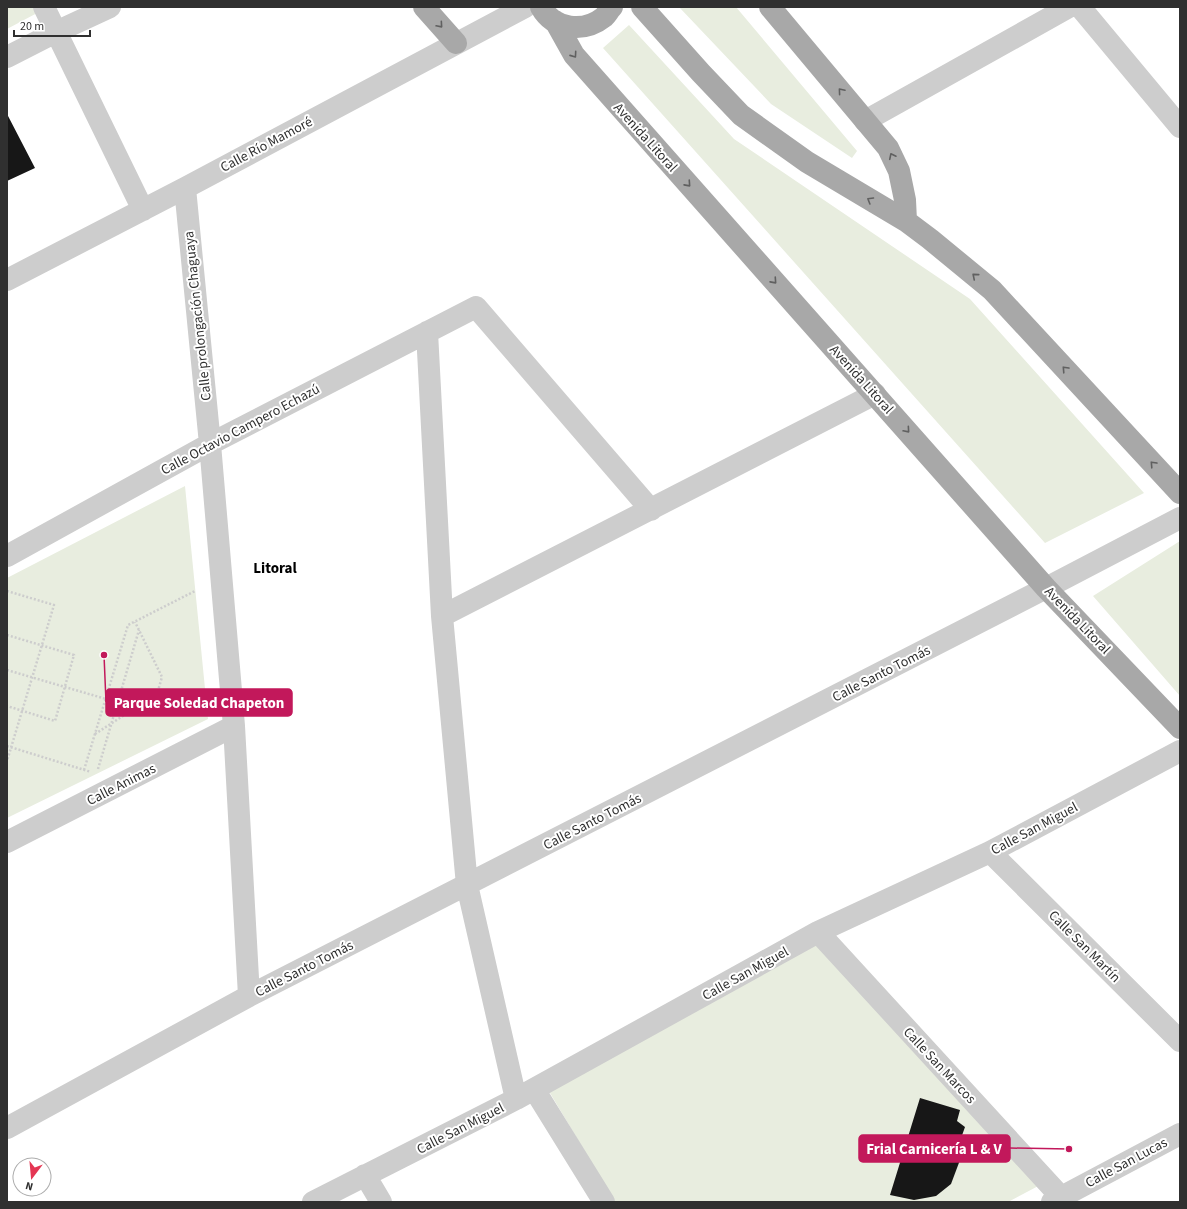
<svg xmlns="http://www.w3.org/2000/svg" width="1187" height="1209" font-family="'Source Sans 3',sans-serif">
<rect width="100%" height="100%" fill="#fff"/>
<path fill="#e8eddf" d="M7 7H36L39 12 7 29Z
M679 7H736L857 151 852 158 771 104Z
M629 25 734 139 970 299 1144 493 1045 543 603 48Z
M185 486 208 719 7 818V578Z
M1180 541V696L1093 596Z
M818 941 1042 1184 1008 1202H615L547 1088Z"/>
<path fill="#171717" d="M7 114 35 168 7 181Z
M920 1098 960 1110 957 1121 965 1127 954 1158 960 1160 951 1184 936 1196 914 1200 890 1195Z"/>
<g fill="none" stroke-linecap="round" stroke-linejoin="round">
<path stroke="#cdcdcd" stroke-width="2.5" stroke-dasharray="2 2" stroke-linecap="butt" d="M7 591 54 605 7 761
M7 635 74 655 55 721 7 706
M7 670 106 699
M95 734 157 694 162 677 135 622
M7 746 91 772
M98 769 139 630
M84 770 128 625 195 591"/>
<path stroke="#cdcdcd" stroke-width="22" d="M44 7 143 210
M1080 7 1180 127
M7 57 56 32 110 7
M865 121 1069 7
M185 188 210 444 234 726 249 996
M7 280 185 188 525 7
M427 332 442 616 467 885 516 1099
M7 556 210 444 476 307 651 510
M442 616 875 394
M7 842 234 726
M990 852 1180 1041
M818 932 1061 1197
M534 1089 604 1202
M7 1128 249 996 1046 588 1180 518
M365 1175 381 1202
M313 1202 516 1099 818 932 990 852 1180 751
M1052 1202 1180 1134"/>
<path stroke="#a8a8a8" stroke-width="22" d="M424 7 456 43
M541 7C554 30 584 33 604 17 607 14 609 10 612 7
M642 7 701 73 741 115 807 162 906 221 930 239 992 290 1180 493
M770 7 888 148 899 171 905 200 906 221
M555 21 574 55 1046 588 1180 728"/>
</g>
<defs><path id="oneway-chevron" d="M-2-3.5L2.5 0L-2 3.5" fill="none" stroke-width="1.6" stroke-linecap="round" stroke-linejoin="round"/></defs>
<g stroke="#606060">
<use href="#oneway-chevron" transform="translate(440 25) rotate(49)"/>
<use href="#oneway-chevron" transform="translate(574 55) rotate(55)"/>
<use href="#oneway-chevron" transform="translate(841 91) rotate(-130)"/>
<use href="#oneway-chevron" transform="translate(892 156) rotate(-116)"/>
<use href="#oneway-chevron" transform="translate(688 184) rotate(48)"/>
<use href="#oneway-chevron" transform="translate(870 200) rotate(-149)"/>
<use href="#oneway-chevron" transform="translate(975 276) rotate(-140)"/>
<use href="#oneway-chevron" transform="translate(774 281) rotate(48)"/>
<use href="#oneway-chevron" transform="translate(1065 369) rotate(-133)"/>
<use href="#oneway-chevron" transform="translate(907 430) rotate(49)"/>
<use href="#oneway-chevron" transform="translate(1153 464) rotate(-133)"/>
</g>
<g text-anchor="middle" stroke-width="4" stroke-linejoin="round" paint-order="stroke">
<g font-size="14" fill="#303030" stroke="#fff">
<text transform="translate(646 137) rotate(48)" y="5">Avenida Litoral</text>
<text transform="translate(266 144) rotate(-28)" y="5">Calle Río Mamoré</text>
<text transform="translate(197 316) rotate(-96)" y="5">Calle prolongación Chaguaya</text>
<text transform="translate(862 379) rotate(48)" y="5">Avenida Litoral</text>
<text transform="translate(240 429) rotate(-28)" y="5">Calle Octavio Campero Echazú</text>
<text transform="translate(1078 620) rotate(46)" y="5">Avenida Litoral</text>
<text transform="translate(881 673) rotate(-27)" y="5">Calle Santo Tomás</text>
<text transform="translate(121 784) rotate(-27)" y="5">Calle Animas</text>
<text transform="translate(592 821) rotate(-27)" y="5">Calle Santo Tomás</text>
<text transform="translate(1034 828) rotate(-28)" y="5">Calle San Miguel</text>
<text transform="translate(1085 946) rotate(45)" y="5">Calle San Martín</text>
<text transform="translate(304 968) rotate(-27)" y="5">Calle Santo Tomás</text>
<text transform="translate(745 973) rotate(-29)" y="5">Calle San Miguel</text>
<text transform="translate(940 1065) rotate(47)" y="5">Calle San Marcos</text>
<text transform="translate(460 1128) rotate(-27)" y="5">Calle San Miguel</text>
<text transform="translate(1126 1162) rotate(-28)" y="5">Calle San Lucas</text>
</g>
<g font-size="15" font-weight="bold" fill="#000" stroke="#fff">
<text x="275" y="573">Litoral</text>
</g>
</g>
<path fill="none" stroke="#c2185b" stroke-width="1.5" d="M104 655L106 702M1069 1149L1010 1148"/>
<g fill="#c2185b" stroke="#fff" stroke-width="1.5">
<circle cx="104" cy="655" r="4"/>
<circle cx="1069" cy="1149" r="4"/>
</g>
<g fill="#c2185b" stroke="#c2185b" stroke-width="1.5">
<rect x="106" y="689" width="186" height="27" rx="4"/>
<rect x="859" y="1135" width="151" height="27" rx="4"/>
</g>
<g font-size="15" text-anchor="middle" font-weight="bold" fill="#fff">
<text x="199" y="708">Parque Soledad Chapeton</text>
<text x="934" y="1154">Frial Carnicería L &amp; V</text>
</g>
<rect width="1187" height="1209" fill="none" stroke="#303030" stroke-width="16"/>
<g transform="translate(32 1177) rotate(196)"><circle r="19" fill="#ffffff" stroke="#acacac"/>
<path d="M0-3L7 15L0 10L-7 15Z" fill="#e43653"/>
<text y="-6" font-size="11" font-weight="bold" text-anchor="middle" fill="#303030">N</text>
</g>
<path d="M14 30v6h76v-6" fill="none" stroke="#303030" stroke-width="2"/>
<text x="20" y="30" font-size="12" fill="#303030" stroke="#ffffff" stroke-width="3" paint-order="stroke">20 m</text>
</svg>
